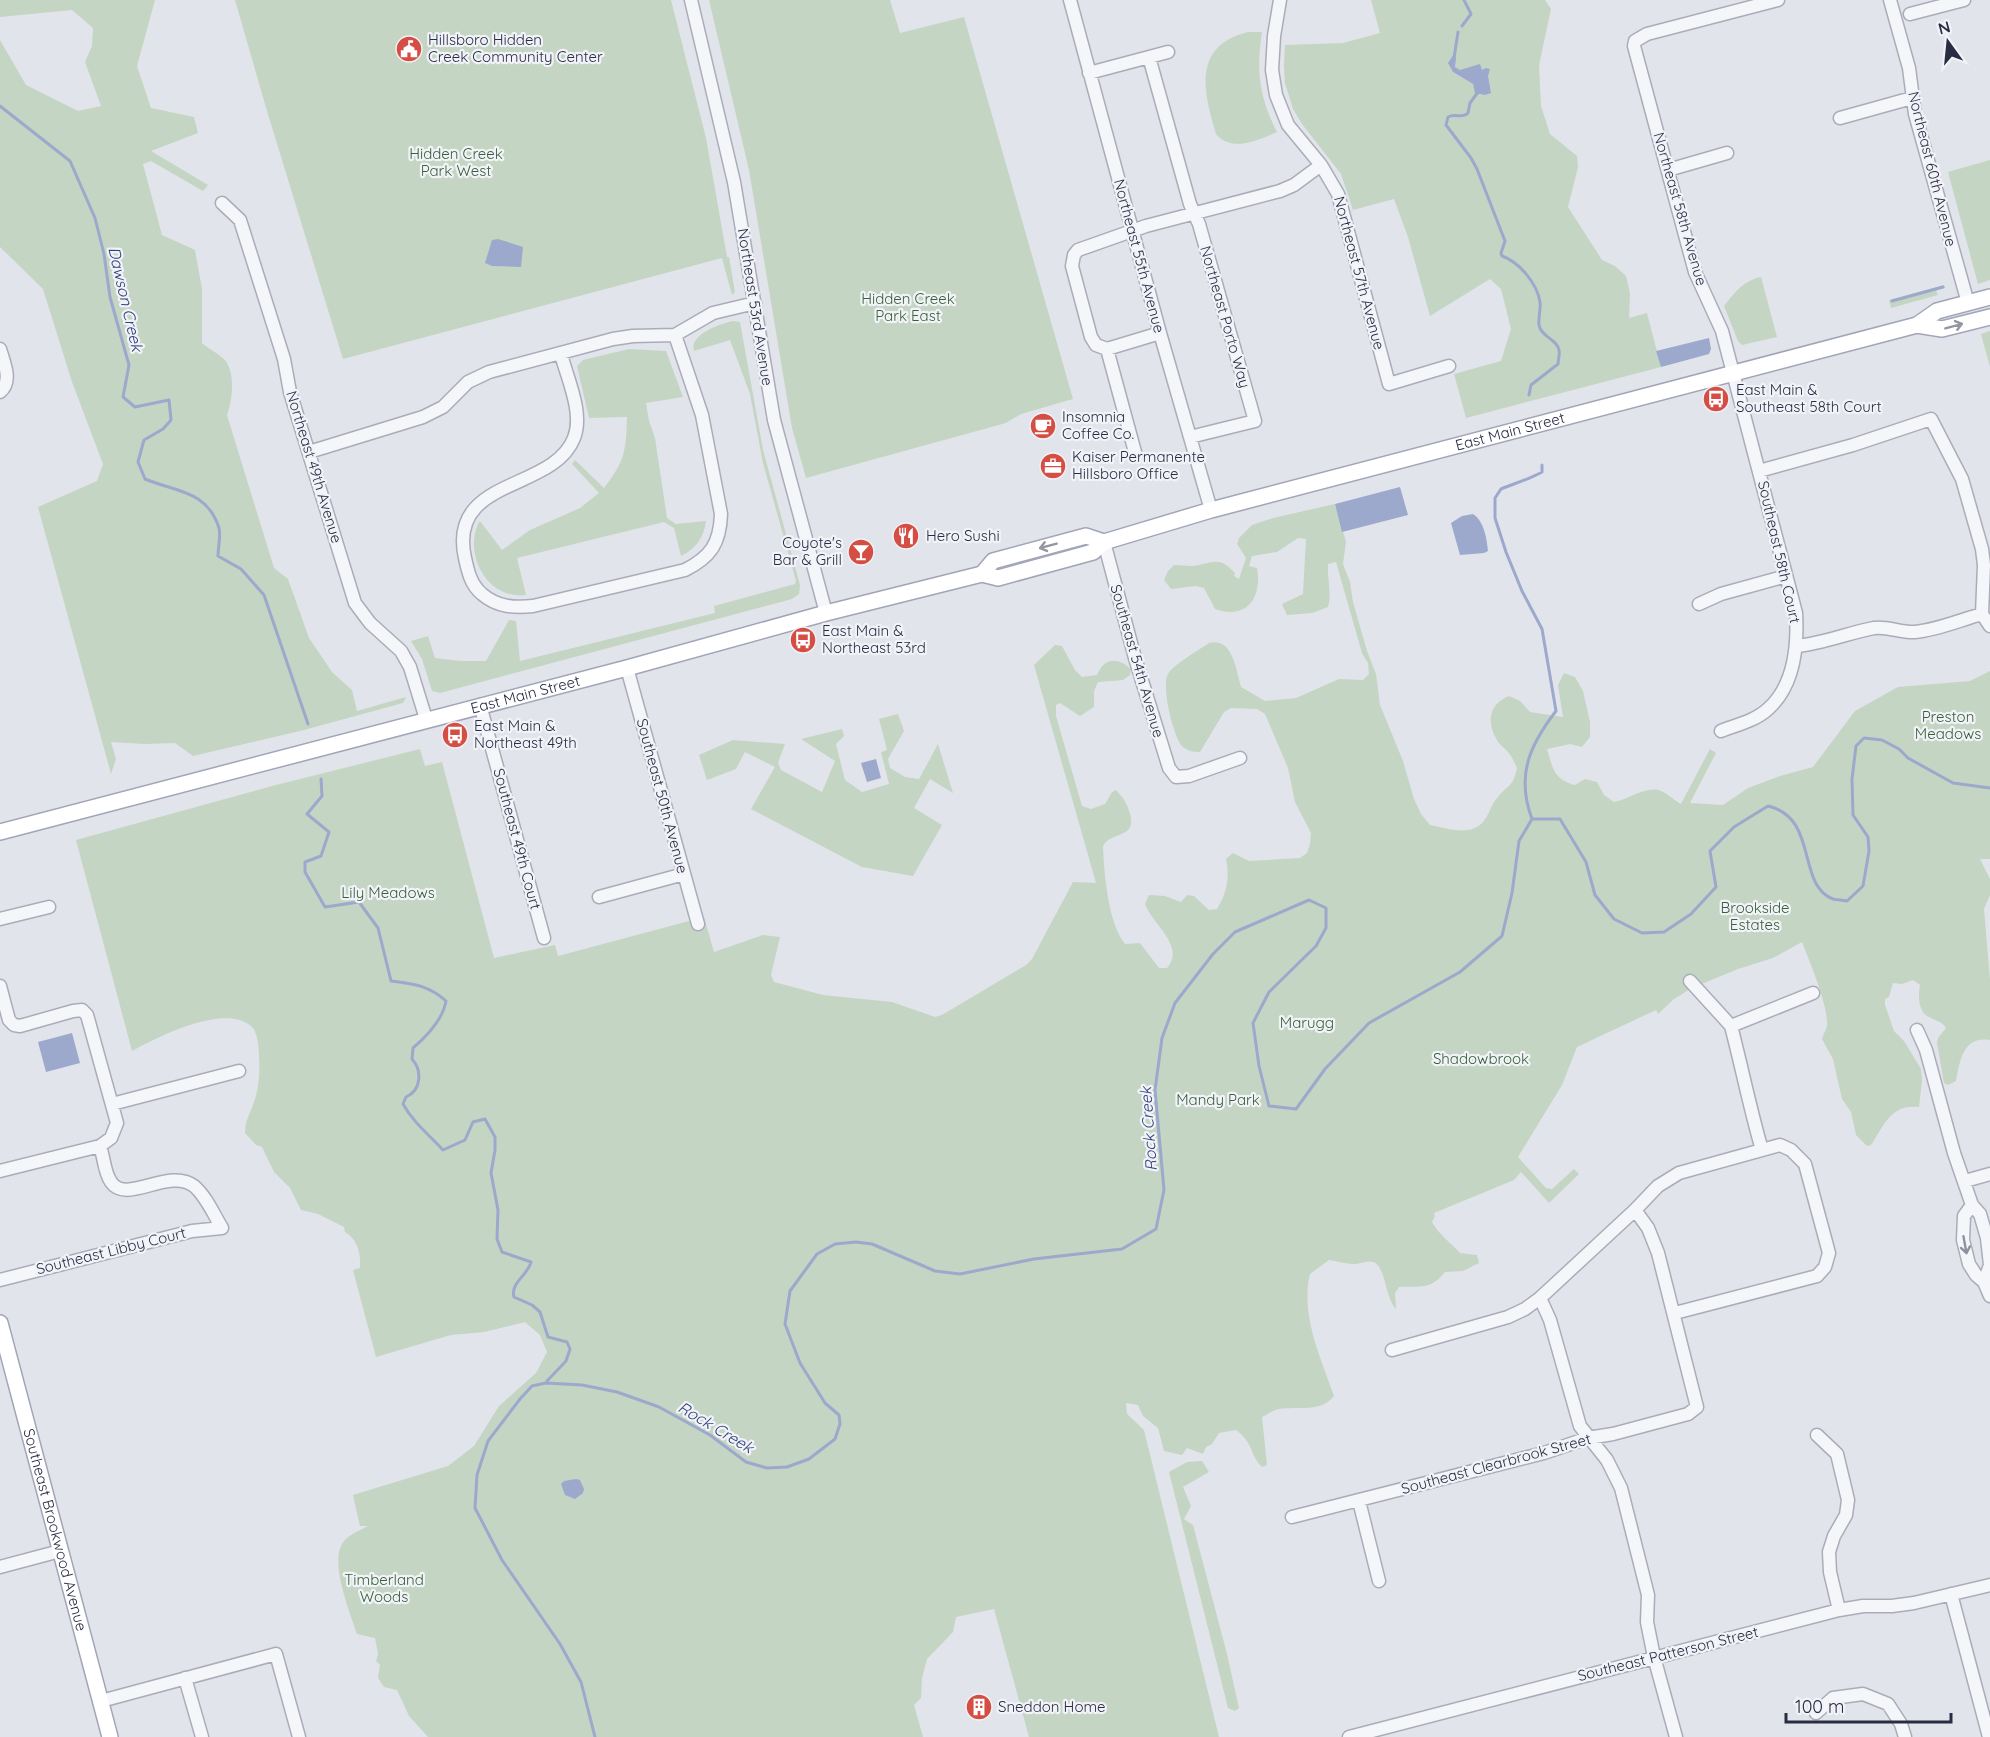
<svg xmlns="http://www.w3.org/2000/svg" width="1990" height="1737" font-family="Quicksand,sans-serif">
<rect width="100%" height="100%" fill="#e2e4eb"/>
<path fill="#c4d5c3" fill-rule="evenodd" d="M0 0H155L137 66 151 108 194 117 198 133 151 151 208 185 203 191 151 161 143 164 162 235 195 250 202 289V343C209 349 219 354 225 360 236 374 232 401 227 415L274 568 288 579 309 638 332 672 352 690 357 711 406 697 403 703 304 730 193 756 175 743 145 744 111 742 116 759 111 774 38 507 97 481 103 464 72 382 43 289 0 247V40L26 85 78 111 101 106 85 62 92 46 93 28 72 10 0 17Z
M235 0H671L706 138 727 257H729L735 292 732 295 722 258 343 359 267 111Z
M709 0H890L900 33 964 17 1073 399 1021 414 1006 423 806 478 792 428 749 170Z
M1371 0H1545L1551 9 1539 65 1541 106 1550 134 1577 156 1578 167 1568 207 1602 260 1615 266 1626 276 1630 293 1629 318 1647 313 1661 367 1466 418 1454 374 1501 361 1511 329 1501 289 1490 279 1430 316 1408 237 1394 199 1353 210 1341 174 1302 124 1293 109 1285 83 1284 65 1285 45 1343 43 1380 33ZM1456 59 1455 67 1460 71 1480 65 1482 71 1476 93 1473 84 1453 72Z
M1248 32H1262C1256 70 1259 97 1277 132 1259 140 1231 153 1216 134 1204 93 1191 46 1248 32Z
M1990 160V280L1978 284 1948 172Z
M1761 277 1777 337 1742 345 1738 341 1724 306C1735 292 1743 281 1761 277Z
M1944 285 1945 288 1936 290 1938 295 1891 308 1889 300Z
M733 321 740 322 763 450 800 585 799 594 792 599 440 693 432 691 422 659 411 641 428 636 435 658 461 661H486L509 620 516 621 520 661 715 613 714 606 795 584 796 581 763 463 750 394 730 340 694 351C689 334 720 324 733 321Z
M1990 331V367L1981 334Z
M629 349 666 351 683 397 646 403 649 421 655 438 667 518 676 524 706 521C704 537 696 549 681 556L674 528 664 522 517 558 526 595C488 600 464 556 478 524L480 521 502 550 530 530 580 508 599 493 572 464 575 460 604 488C625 461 626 451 627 417L589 418 577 366 583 360Z
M1335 504 1346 542 1343 564 1350 582 1353 602 1367 651 1376 674 1380 705 1403 761 1414 799 1421 814 1430 825C1446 828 1470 837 1483 822 1489 815 1491 805 1497 798 1509 783 1512 789 1517 768 1514 762 1512 756 1507 751 1504 747 1499 745 1497 740 1486 722 1489 704 1509 696L1520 701 1530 712 1563 717 1558 685 1564 673 1575 677 1583 691 1590 722V737L1582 747 1570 744 1547 749C1553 768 1553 779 1575 785L1585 779 1597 782 1604 795 1614 802C1628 800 1647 785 1661 791 1668 794 1674 800 1681 804L1710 749 1716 753 1690 803 1723 805 1748 788 1780 776 1813 767 1855 711 1898 687 1970 681 1990 671V859H1980L1990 879V895L1984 909 1990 980V1040C1962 1036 1960 1062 1956 1081L1948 1085 1944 1083 1937 1043 1938 1038 1946 1028C1942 1021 1936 1021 1929 1017 1918 1012 1918 996 1920 985L1913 980 1902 984 1893 983 1889 997 1885 999V1005L1894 1031 1904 1041 1921 1069 1922 1081 1919 1107C1891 1104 1885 1124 1871 1145L1867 1146 1856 1135 1851 1112 1842 1099 1833 1059 1822 1039C1823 1035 1826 1030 1827 1026 1829 1007 1809 960 1802 942L1773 958 1738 969 1692 988 1674 999 1658 1014 1656 1010 1577 1047 1562 1085 1518 1157 1546 1188 1552 1189 1574 1169 1579 1174 1549 1203 1521 1172 1514 1180 1434 1213 1435 1216 1432 1222C1439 1235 1450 1242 1460 1253L1477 1255 1479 1263 1463 1271 1445 1272C1431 1290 1420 1286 1399 1287L1395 1293 1396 1309C1385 1298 1386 1266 1373 1262 1367 1260 1360 1264 1354 1264 1346 1264 1337 1261 1329 1260L1310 1274C1300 1315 1321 1358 1334 1396 1321 1413 1298 1406 1279 1409 1273 1410 1268 1414 1262 1417L1267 1465 1262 1467C1249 1454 1254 1443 1236 1430L1219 1433 1212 1444 1206 1447 1203 1454 1187 1448 1182 1455 1164 1451 1158 1428 1143 1416 1138 1405 1126 1403 1127 1414 1144 1430 1219 1737H1029L994 1609 956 1617 953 1632 927 1659 922 1678 921 1698 914 1705 923 1737H428L409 1716 397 1690 384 1687 378 1678 380 1665 376 1661 378 1654 375 1638 357 1634C350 1612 330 1564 342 1544 347 1535 359 1531 368 1526H360L353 1495 448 1466 474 1446 499 1406 536 1373 547 1352 540 1335 525 1322 484 1332 451 1335 376 1357 353 1270 360 1268C361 1254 358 1240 345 1232L344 1227 318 1214 301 1210 290 1188 274 1172 262 1147 256 1145 245 1133C246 1116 251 1113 255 1099 259 1087 260 1070 259 1058 259 1049 258 1033 252 1027 225 1002 158 1037 132 1051L76 840 272 786 420 749 425 766 442 762 494 958 555 945 558 956 704 917 714 952 763 935 780 937 771 975 774 982 823 995 892 1002 935 1017 942 1015 1026 965 1032 959 1073 882 1096 883 1034 665 1055 645 1062 646 1075 670 1082 677 1097 675C1104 657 1118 657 1131 669L1130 675 1123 680 1098 682 1094 691V707L1080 716 1060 703 1056 705V716L1082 806 1091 809 1105 804 1112 792 1116 790C1123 797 1128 805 1130 814 1137 839 1111 831 1103 846 1104 873 1108 923 1125 944L1140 943 1159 968H1167C1186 946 1152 924 1145 904L1149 895 1165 896 1181 902 1187 895 1194 896 1209 910 1217 909C1227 892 1230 878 1226 859L1233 853 1249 861 1300 858 1307 853 1310 844 1311 833 1295 802 1288 768 1265 714 1257 709 1231 708 1224 712 1200 752C1193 752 1187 751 1182 746 1173 736 1161 686 1168 674 1174 664 1199 650 1209 643 1233 637 1236 670 1241 687L1265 701 1296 698 1339 679 1363 680 1369 674 1368 663 1362 653 1336 562 1328 564C1327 579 1332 593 1328 607L1312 613 1287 615 1282 604 1303 594 1306 539 1298 538 1277 552 1252 556 1249 566 1257 568C1262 598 1247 620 1215 609L1204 588 1196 586 1171 589 1164 580 1168 571 1174 565C1182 565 1191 567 1199 565 1216 561 1221 558 1235 573L1234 576 1239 579 1246 558 1237 544 1239 538 1252 525 1273 518Z
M898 714 904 731 888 759 890 768 905 777 919 779 938 744 953 793 930 779 914 808 942 825 913 876 862 867 751 809 775 767 745 752 736 769 707 780 699 755 733 740 785 744 778 763 781 770 822 792 835 761 801 739 842 729 844 736 836 744 845 780 862 792 889 784 881 752 887 750 879 719Z
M1202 1461 1209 1472 1183 1487 1191 1506 1184 1519 1193 1525 1227 1654 1239 1708 1235 1711 1228 1708 1169 1472 1187 1462Z"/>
<path fill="#9ca9cc" d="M1454 54 1456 59 1455 67 1460 70 1480 64 1482 70 1486 68 1490 69 1488 76 1491 93 1485 95 1475 93 1473 84 1453 72 1448 63Z
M498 239 523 247 521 267 492 266 485 263 492 240Z
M1709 338 1711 349 1709 354 1661 367 1656 351Z
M1400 487 1408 515 1342 532 1335 504Z
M1473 514C1484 521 1487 539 1488 551L1484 553 1460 555 1451 523 1462 516Z
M876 759 881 778 867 782 861 763Z
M72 1033 80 1063 46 1072 38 1042Z
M576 1479 580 1480 584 1489 583 1493 575 1499 565 1495 561 1484 564 1481Z"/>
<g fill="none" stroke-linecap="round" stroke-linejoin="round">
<path stroke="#9ca9cc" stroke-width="3" d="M1462 26 1471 14 1464 0
M1454 58 1458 32
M1478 92 1470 103 1468 113C1462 119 1455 113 1448 117L1446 125 1471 158 1477 169 1505 241 1501 253 1502 256C1519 262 1537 283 1540 302 1541 310 1538 318 1539 325 1541 337 1557 339 1559 350 1560 355 1558 360 1558 364L1531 385 1529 395
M0 106 70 161 95 218 104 254 110 297 129 365 123 397 135 407 169 400 171 420 163 429 144 440 138 462 145 479C176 492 207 490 219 528 221 536 218 548 218 556L241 569 264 595 308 724
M1892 301 1943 287
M321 779 322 796 307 814 329 832 321 856 305 862V872L325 907 359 902 378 928 391 981C413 984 428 985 446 1001 443 1019 427 1036 413 1048L412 1059C422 1070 422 1090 406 1097L403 1104C413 1122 429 1135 443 1150L465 1140 473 1122 485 1119 495 1137V1150L491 1173 498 1210 497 1239 502 1252 531 1262C528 1275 510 1283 514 1297L532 1305 540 1312 548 1337 567 1342 570 1349 566 1361 547 1381
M1532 819H1560L1586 862 1595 895 1614 919 1642 933 1664 932 1691 914 1716 887 1710 851 1734 827 1768 806C1819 818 1796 885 1833 899 1837 900 1842 900 1847 901L1863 886 1869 851 1868 837 1853 815 1852 779 1856 746 1864 738 1882 740 1899 749 1908 758 1953 783 1990 788
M1532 819C1516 776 1529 746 1556 711L1542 629 1522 591 1506 552 1495 518V498L1501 489C1515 483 1528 480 1542 472V465
M595 1737 581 1682 560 1644 502 1560 475 1508 477 1475 488 1441 520 1399 532 1386 546 1383 582 1385 617 1392 659 1407 710 1435 746 1462 767 1468 787 1467 809 1459 835 1439 840 1424 839 1415 825 1403 800 1363 785 1324 790 1291 817 1254 835 1244 856 1242 872 1244 935 1271 960 1274 1034 1259 1122 1249 1156 1229 1164 1190 1155 1090 1162 1038 1175 1003 1213 954 1235 932 1309 900 1326 908V928L1316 946 1269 992 1253 1023 1259 1066 1269 1106 1296 1109 1325 1069 1369 1023 1460 972 1502 936 1512 893 1519 841 1532 819"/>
<defs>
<path id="minor" d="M691 0 734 182 774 420 826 613
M1070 0 1160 333 1211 510
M1280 0 1274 36 1272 70 1276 95 1288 125 1321 165 1338 194 1389 384 1449 366
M1890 0 1909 68 1915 114 1968 303
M1910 14 1964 0
M1149 57 1190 204 1199 224 1255 421 1190 437
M1089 73 1168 52
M1840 118 1912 98
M1668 170 1727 153
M222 203 240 220 284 359 290 392 355 603 370 623 401 651 410 667 426 719
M1160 333 1107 349 1096 345 1091 337 1072 266 1074 255 1078 250 1146 226 1280 191 1294 185 1321 165
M0 349C4 363 13 381 0 392
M1107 349 1135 452
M561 354C567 378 584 413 574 438 553 492 447 477 465 558 468 572 471 585 482 594 497 607 514 608 533 606L685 570C711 557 720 543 721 514L702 415 675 335
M309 452 423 417 443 407 468 382 489 372 613 339 633 336 675 335 713 313 755 303
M1759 471 1853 445 1931 419 1962 479 1982 549 1984 565 1982 614 1990 626
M1104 542 1135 658 1169 768 1176 777 1189 776 1240 758
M1699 604 1721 594 1786 576
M1797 646C1824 643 1848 633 1874 628 1888 626 1901 633 1915 632 1937 630 1960 620 1982 614
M627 668 698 924
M480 705 544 938
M1721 731C1736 725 1755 721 1768 709 1794 686 1798 646 1796 613L1722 331 1695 272 1634 46 1635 41 1647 34 1778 0
M599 897 684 874
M0 919 49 907
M1690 981 1731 1026 1813 993
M0 986 9 1020 14 1025 20 1026 73 1011 82 1010 87 1015 117 1123 111 1138 100 1146 0 1171
M1731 1026C1742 1068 1750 1109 1762 1150
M1917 1030 1926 1050 1954 1153 1972 1205 1980 1214 1987 1238 1990 1265 1984 1282
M112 1104 239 1071
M1965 1181 1990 1174
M1972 1205 1964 1216 1963 1240 1969 1264 1976 1275 1984 1282 1990 1296
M0 1280 192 1231 222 1228C214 1215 206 1196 194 1186 169 1167 126 1205 111 1182 104 1172 104 1157 100 1146
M1540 1298 1550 1320 1580 1426 1607 1460 1621 1488 1648 1595 1647 1622 1654 1657 1676 1737
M1392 1350 1508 1317 1525 1309 1540 1298 1635 1210 1658 1186 1679 1173 1780 1145 1791 1150 1805 1164 1829 1253 1825 1267 1817 1276 1675 1313
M1817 1435 1837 1454 1848 1500 1846 1515 1834 1536 1829 1552 1830 1572 1839 1610
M1359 1501 1379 1581
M1292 1517 1544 1453 1588 1438 1613 1434 1688 1414 1697 1407 1658 1253 1648 1228 1635 1210
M0 1567 60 1551
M1951 1594 1989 1737
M185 1678 202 1737
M101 1701 276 1654 299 1737
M1816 1713 1833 1698 1863 1694 1888 1704 1901 1724 1905 1737
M1349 1737 1839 1610 1863 1606H1892L1914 1603 1990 1585"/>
<g id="major">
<path d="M1917 325 1942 329 1990 317"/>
<path d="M982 574 993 561 1086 536 1104 542"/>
<path id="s1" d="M0 832 627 668 826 613 982 574 998 578 1093 552 1104 542 1211 510 1917 325 1937 311 1990 297"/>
<path id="s2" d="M0 1323 110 1737"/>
</g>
</defs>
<use href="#minor" stroke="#aaadb9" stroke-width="15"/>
<use href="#major" stroke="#a1a5b7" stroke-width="18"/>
<use href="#minor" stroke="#f5f6f9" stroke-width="12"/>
<use href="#major" stroke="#fff" stroke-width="15"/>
</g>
<defs><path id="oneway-shaft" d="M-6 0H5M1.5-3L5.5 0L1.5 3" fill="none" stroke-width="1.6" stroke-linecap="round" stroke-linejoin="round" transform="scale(1.5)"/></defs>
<g stroke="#9496a2">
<use href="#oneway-shaft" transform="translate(1954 326) rotate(-15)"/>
<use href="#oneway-shaft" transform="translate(1048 546) rotate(165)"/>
</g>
<use stroke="#8f929e" href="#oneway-shaft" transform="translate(1965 1245) rotate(80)"/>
<defs>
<symbol id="civic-disc" viewBox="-11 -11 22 22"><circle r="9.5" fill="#d44e43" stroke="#f2f3f8"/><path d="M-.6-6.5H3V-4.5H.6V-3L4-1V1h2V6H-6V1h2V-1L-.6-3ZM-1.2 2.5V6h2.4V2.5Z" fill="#fff"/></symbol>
<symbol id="bus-disc" viewBox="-11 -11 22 22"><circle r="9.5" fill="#d44e43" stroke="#f2f3f8"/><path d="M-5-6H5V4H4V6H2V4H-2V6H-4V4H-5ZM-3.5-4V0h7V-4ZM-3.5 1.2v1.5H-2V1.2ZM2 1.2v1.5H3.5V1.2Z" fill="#fff"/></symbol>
<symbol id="cafe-disc" viewBox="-11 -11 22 22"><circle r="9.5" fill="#d44e43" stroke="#f2f3f8"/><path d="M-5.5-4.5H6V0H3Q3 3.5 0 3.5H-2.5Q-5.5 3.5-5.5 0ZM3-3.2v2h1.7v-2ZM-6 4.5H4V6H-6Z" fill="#fff"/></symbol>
<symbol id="office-disc" viewBox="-11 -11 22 22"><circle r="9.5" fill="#d44e43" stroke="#f2f3f8"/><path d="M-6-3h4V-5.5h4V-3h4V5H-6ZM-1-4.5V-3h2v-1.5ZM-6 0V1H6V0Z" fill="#fff"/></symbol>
<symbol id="restaurant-disc" viewBox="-11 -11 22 22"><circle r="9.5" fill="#d44e43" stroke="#f2f3f8"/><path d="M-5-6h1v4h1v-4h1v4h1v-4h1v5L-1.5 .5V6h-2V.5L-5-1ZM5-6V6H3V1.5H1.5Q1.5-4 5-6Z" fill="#fff"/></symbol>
<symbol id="bar-disc" viewBox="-11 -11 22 22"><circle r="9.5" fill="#d44e43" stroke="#f2f3f8"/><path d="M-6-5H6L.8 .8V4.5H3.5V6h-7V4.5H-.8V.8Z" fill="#fff"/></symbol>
<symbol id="building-disc" viewBox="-11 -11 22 22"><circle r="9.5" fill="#d44e43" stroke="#f2f3f8"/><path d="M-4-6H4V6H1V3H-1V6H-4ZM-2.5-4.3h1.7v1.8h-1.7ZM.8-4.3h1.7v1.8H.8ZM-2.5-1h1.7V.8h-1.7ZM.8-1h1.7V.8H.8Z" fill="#fff"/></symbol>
</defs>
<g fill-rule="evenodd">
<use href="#civic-disc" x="394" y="34" width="30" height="30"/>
<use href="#bus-disc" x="1701" y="384" width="30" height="30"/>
<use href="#cafe-disc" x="1028" y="411" width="30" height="30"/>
<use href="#office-disc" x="1038" y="451" width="30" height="30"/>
<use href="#restaurant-disc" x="891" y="521" width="30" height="30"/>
<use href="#bar-disc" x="846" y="537" width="30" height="30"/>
<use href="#bus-disc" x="788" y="625" width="30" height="30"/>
<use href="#bus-disc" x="440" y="720" width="30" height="30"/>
<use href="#building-disc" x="964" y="1692" width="30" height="30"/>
</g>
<g text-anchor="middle" stroke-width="4.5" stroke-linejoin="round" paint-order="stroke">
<g font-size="15" fill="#292d44" stroke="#f2f3f8" text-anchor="start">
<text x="428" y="45">Hillsboro Hidden<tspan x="428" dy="17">Creek Community Center</tspan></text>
<text x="1736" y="395">East Main &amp;<tspan x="1736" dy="17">Southeast 58th Court</tspan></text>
<text x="1062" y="422">Insomnia<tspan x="1062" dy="17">Coffee Co.</tspan></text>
<text x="1072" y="462">Kaiser Permanente<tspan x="1072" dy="17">Hillsboro Office</tspan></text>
<text x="926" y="541">Hero Sushi</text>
<text x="842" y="548" text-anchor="end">Coyote's<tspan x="842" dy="17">Bar &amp; Grill</tspan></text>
<text x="822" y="636">East Main &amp;<tspan x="822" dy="17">Northeast 53rd</tspan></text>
<text x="474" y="731">East Main &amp;<tspan x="474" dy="17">Northeast 49th</tspan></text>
<text x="998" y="1712">Sneddon Home</text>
</g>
<g font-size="15" fill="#366037" stroke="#f2f3f8">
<text x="456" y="159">Hidden Creek<tspan x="456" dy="17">Park West</tspan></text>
<text x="908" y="304">Hidden Creek<tspan x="908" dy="17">Park East</tspan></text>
<text x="1948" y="722">Preston<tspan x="1948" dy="17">Meadows</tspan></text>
<text x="388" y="898">Lily Meadows</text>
<text x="1755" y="913">Brookside<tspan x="1755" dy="17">Estates</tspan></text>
<text x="1307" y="1028">Marugg</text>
<text x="1481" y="1064">Shadowbrook</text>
<text x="1218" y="1105">Mandy Park</text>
<text x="384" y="1585">Timberland<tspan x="384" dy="17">Woods</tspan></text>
</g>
<g font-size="15" fill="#292d44" stroke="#f2f3f8">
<text transform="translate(1932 169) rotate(76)" y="5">Northeast 60th Avenue</text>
<text transform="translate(1680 209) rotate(74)" y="5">Northeast 58th Avenue</text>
<text transform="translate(1139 256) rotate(75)" y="5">Northeast 55th Avenue</text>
<text transform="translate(1359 273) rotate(75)" y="5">Northeast 57th Avenue</text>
<text transform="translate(755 307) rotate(81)" y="5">Northeast 53rd Avenue</text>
<text transform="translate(1225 317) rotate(74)" y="5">Northeast Porto Way</text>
<text dy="5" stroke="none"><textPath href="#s1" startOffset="1566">East Main Street</textPath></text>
<text transform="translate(314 467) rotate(73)" y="5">Northeast 49th Avenue</text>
<text transform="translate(1779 552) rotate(77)" y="5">Southeast 58th Court</text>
<text transform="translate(1137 661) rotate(74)" y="5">Southeast 54th Avenue</text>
<text dy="5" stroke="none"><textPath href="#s1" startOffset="543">East Main Street</textPath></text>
<text transform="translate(662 796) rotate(75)" y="5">Southeast 50th Avenue</text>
<text transform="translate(517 839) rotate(75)" y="5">Southeast 49th Court</text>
<text transform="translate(111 1251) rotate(-14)" y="5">Southeast Libby Court</text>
<text transform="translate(1496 1464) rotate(-15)" y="5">Southeast Clearbrook Street</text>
<text dy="5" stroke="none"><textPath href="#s2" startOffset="214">Southeast Brookwood Avenue</textPath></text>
<text transform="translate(1668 1654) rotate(-14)" y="5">Southeast Patterson Street</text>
</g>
<g font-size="16" font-style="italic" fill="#31427a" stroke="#f2f3f8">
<text transform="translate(126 299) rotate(77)" y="6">Dawson Creek</text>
<text transform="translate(1148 1129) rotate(-94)" y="6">Rock Creek</text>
<text transform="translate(716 1427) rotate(31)" y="6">Rock Creek</text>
</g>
</g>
<g transform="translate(1948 42) rotate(345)" stroke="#f2f3f8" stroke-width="4.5" paint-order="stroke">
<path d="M0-4.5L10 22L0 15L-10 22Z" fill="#292d44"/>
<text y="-9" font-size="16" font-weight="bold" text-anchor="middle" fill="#292d44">N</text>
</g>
<path d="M1786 1713v9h165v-9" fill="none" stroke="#292d44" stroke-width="3"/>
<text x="1795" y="1713" font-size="18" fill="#292d44" stroke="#f2f3f8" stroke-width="4.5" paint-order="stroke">100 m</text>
</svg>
